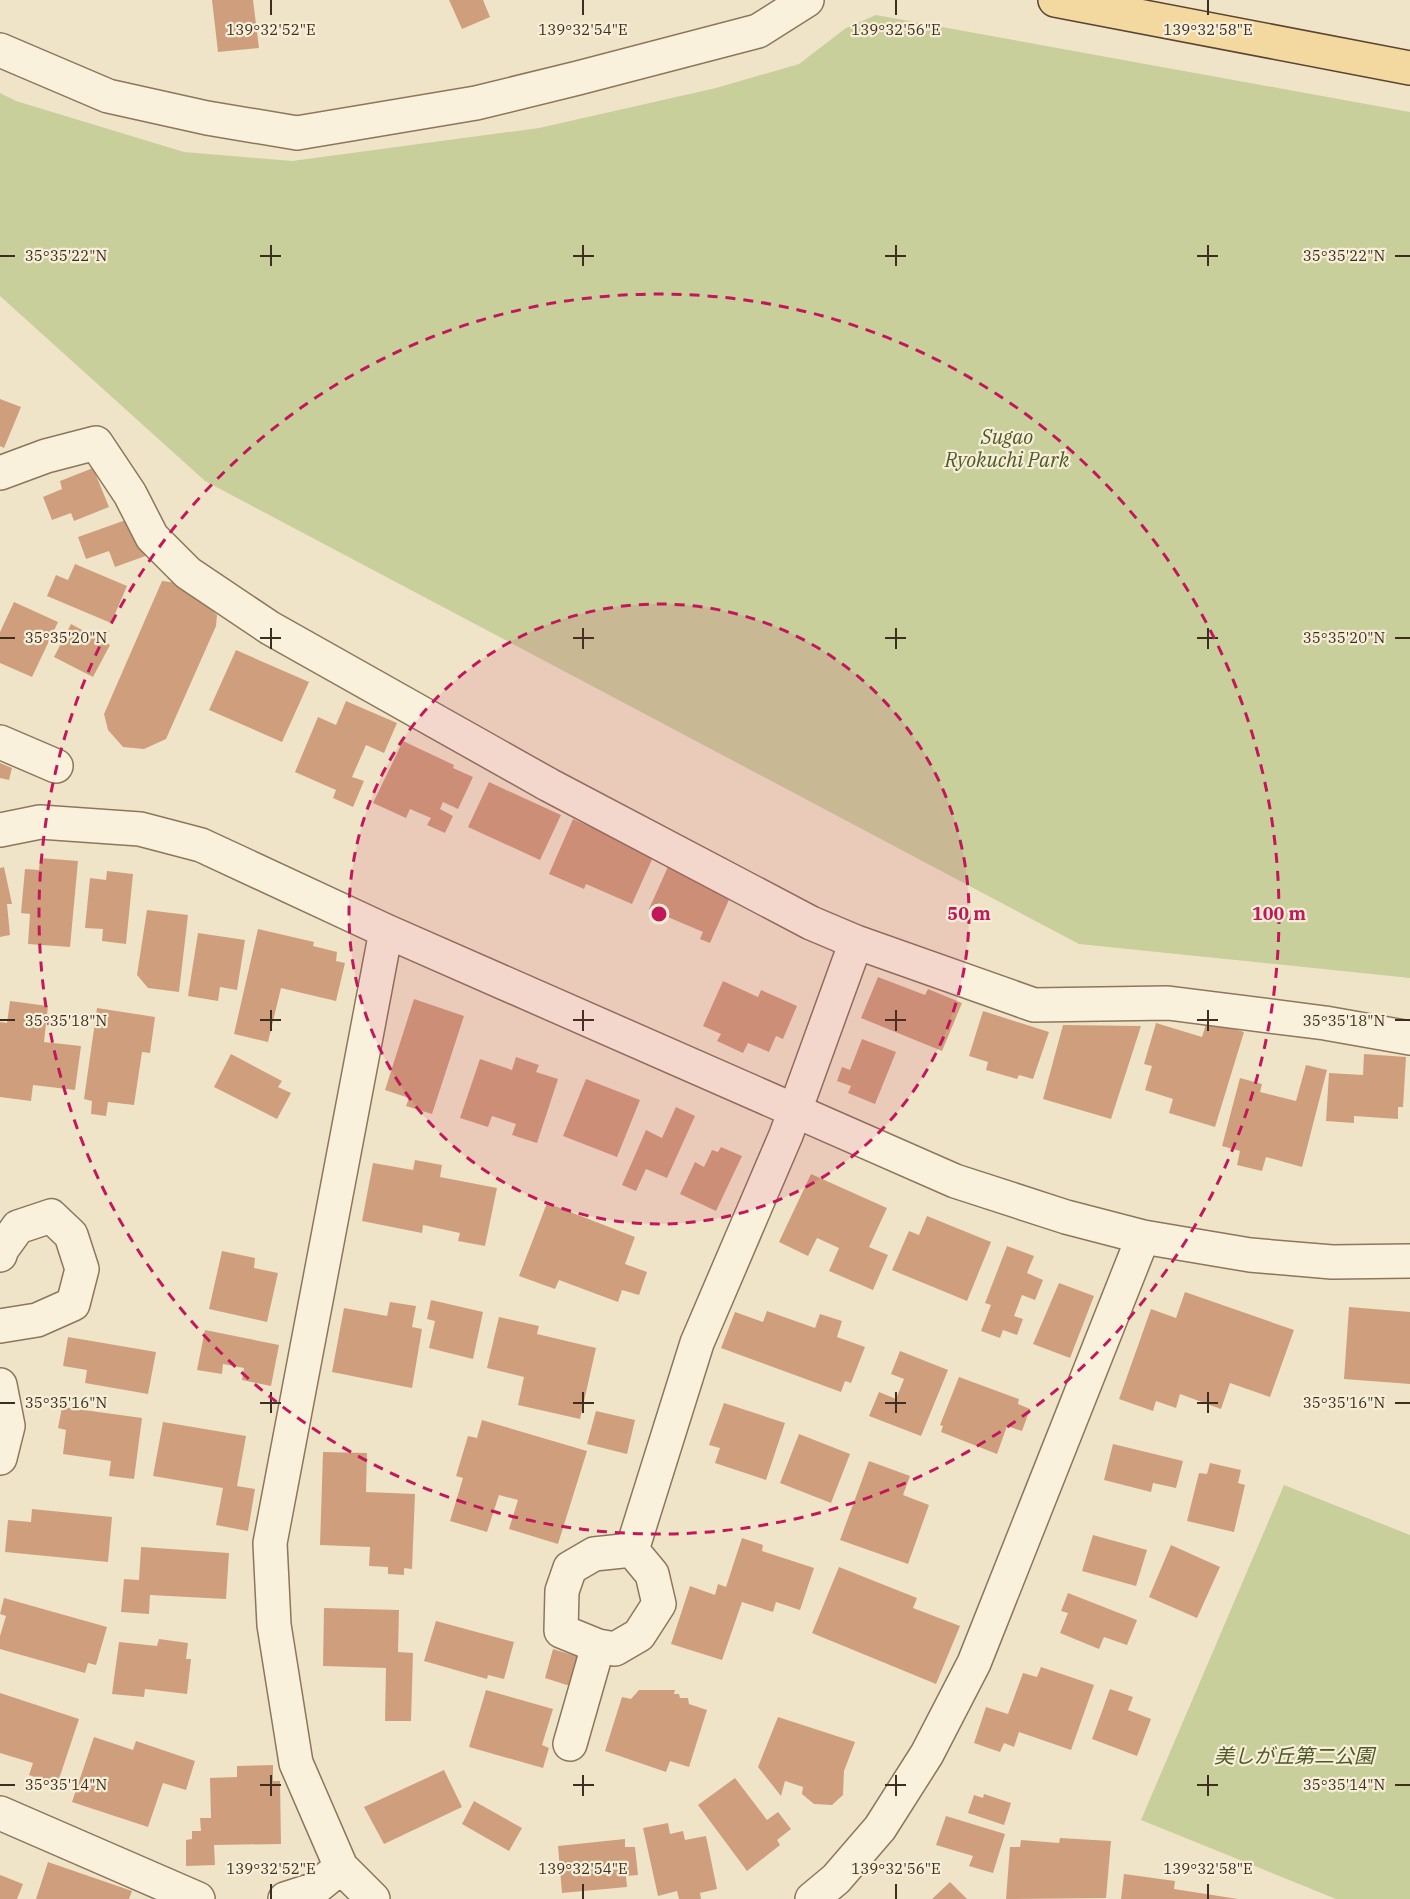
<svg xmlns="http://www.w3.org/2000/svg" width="1410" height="1899" font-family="'IBM Plex Serif','Noto Sans JP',serif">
<rect width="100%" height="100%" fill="#f0e4c8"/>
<path fill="#c9cf9b" d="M876 15 1410 112V978L1079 944 205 481 0 296V93L16 101 184 152 292 161 539 128 716 88 799 64 846 28Z
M1284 1485 1410 1535V1899H1336L1141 1820Z"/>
<path fill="#cf9f7d" d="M212 0H253L259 48 218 52Z
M449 0H483L490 17 462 29Z
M0 399 21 407 4 448 0 446Z
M93 468 109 507 74 521 71 513 52 520 43 497 62 489 60 481Z
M137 516 151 554 115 567 109 551 86 559 78 537Z
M75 564 127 586 111 623 47 596 56 575 68 580Z
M162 581 186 584 217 615 216 626 166 739 144 749 123 747 108 730 104 714Z
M14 602 58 622 32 677 0 663V632Z
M71 624 110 645 93 677 54 657Z
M236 650 309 682 282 742 209 710Z
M346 701 397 723 384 753 366 745 352 777 364 781 353 807 333 798 336 790 295 772 318 717 336 725Z
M403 741 454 765 453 768 473 777 458 809 443 802 440 809 453 816 445 833 427 825 431 818 410 809 406 818 373 803Z
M0 763 12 768 9 780 0 778Z
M489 782 561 815 540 860 468 827Z
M573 819 654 855 632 904 586 884 584 889 549 874Z
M40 858 78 861 70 947 28 944 30 914 21 913 25 869 39 870Z
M671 860 734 888 710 943 700 939 703 932 649 909Z
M4 867 12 904H7L10 935 0 937V868Z
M107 871 133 874 126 944 102 941 103 929 85 928 90 878 106 880Z
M147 910 188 915 179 992 148 988 137 975Z
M258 929 314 942 313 946 337 952 336 961 345 963 336 1001 281 988 268 1042 234 1034Z
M198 933 245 940 237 990 220 987 218 1001 188 996Z
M878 977 925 995 928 989 962 1003 942 1051 861 1018Z
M723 981 758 997 761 990 797 1006 783 1039 776 1036 769 1052 748 1043 743 1053 717 1041 721 1034 703 1026Z
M414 999 464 1016 432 1114 406 1106 409 1098 385 1090Z
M10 1001 48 1006 44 1042 81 1046 75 1090 33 1085 31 1101 0 1097V1022L7 1023Z
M97 1008 155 1017 150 1053 142 1052 134 1105 108 1102 106 1116 91 1114 92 1101 84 1099Z
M983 1011 1049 1032 1033 1079 1019 1075 1017 1079 986 1070 988 1062 969 1056Z
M1207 1021 1244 1032 1215 1127 1169 1113 1173 1099 1145 1090 1152 1066 1144 1064 1156 1023 1202 1037Z
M1063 1025 1141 1026 1111 1119 1043 1099Z
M862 1039 896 1052 875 1104 848 1093 851 1086 837 1081 842 1067 850 1070Z
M231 1054 282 1081 278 1087 291 1093 277 1119 214 1087Z
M1364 1054 1406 1057 1403 1107H1398V1119L1354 1116V1123L1326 1121 1329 1073 1363 1075Z
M516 1057 539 1065 536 1072 558 1079 537 1143 512 1135 516 1124 492 1116 488 1127 460 1118 480 1059 512 1070Z
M1306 1065 1327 1070 1302 1167 1266 1157 1262 1171 1237 1165 1240 1151 1222 1146 1240 1078 1262 1084 1260 1092 1296 1101Z
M586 1079 640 1100 617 1157 563 1136Z
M676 1107 695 1116 667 1178 646 1169 636 1191 622 1185 646 1130 662 1138Z
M721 1147 742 1156 716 1211 680 1194 695 1162 704 1167 712 1150 718 1152Z
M415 1160 442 1165 440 1177 497 1188 485 1246 458 1241 460 1233 423 1225 422 1233 362 1221 373 1163 413 1170Z
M811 1174 887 1208 869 1247 888 1255 873 1290 829 1271 839 1248 817 1238 808 1256 779 1242Z
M547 1203 635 1237 625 1264 647 1272 639 1295 622 1290 618 1302 559 1280 555 1289 519 1276Z
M927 1216 991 1242 967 1301 892 1270 909 1231 919 1235Z
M1007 1246 1034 1256 1027 1273 1043 1280 1035 1300 1022 1295 1014 1316 1023 1319 1017 1335 1003 1330 1000 1338 981 1331 991 1305 985 1303Z
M222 1251 255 1258 254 1268 278 1273 267 1322 209 1309Z
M1059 1283 1094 1296 1070 1358 1033 1344Z
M1185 1292 1294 1330 1270 1397 1230 1383 1221 1409 1180 1394 1176 1408 1156 1401 1153 1411 1119 1399 1151 1309 1176 1318Z
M431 1300 483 1312 473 1359 429 1348 435 1321 427 1319Z
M390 1302 416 1306 412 1327 422 1329 412 1388 332 1372 344 1308 387 1316Z
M1349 1307 1410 1312V1384L1344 1379Z
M767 1311 815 1328 820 1314 842 1321 837 1337 865 1347 851 1383 845 1381 841 1392 721 1348 735 1312 763 1322Z
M499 1317 539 1326 537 1334 596 1348 580 1419 518 1405 524 1377 487 1368Z
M205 1330 279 1345 271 1386 242 1380 244 1368 223 1364 222 1374 197 1370Z
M68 1337 156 1352 148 1394 85 1383 87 1370 63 1366Z
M900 1351 948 1370 921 1436 869 1416 879 1392 896 1399 904 1379 891 1374Z
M959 1377 1019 1399 1018 1404 1030 1409 1022 1431 1007 1426 997 1454 941 1432 943 1426 940 1425Z
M724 1403 785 1423 766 1480 715 1463 720 1448 709 1445Z
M62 1407 142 1418 134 1479 109 1476 111 1461 63 1454 66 1430 58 1428Z
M596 1411 635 1420 627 1454 587 1444Z
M482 1420 587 1451 558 1544 509 1529 518 1500 499 1495 487 1532 450 1521 463 1478 456 1476 468 1436 477 1438Z
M163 1422 246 1436 237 1486 255 1489 248 1531 216 1525 223 1488 153 1476Z
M799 1434 850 1454 831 1503 780 1483Z
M1113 1444 1183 1461 1176 1488 1153 1483 1151 1492 1104 1480Z
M323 1452 367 1453 366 1492 415 1494 412 1569 404 1568V1575L388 1574V1567L369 1566 370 1547 320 1545Z
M869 1461 910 1476 903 1495 929 1505 908 1564 840 1540Z
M1210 1463 1241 1470 1238 1483 1245 1485 1234 1532 1187 1521 1199 1473 1207 1474Z
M32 1509 112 1517 108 1562 5 1552 8 1520 31 1522Z
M1093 1535 1147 1550 1136 1586 1082 1571Z
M742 1538 763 1545 762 1551 814 1568 800 1610 776 1602 773 1612 742 1602 722 1660 671 1644 690 1586 715 1595 718 1584 726 1587Z
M1171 1545 1220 1567 1197 1618 1149 1597Z
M141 1547 229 1553 226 1599 150 1595 149 1614 121 1612 124 1579 139 1580Z
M839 1567 917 1598 913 1608 960 1626 936 1684 812 1633Z
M1068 1593 1137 1620 1127 1645 1104 1637 1099 1649 1060 1633 1068 1613 1061 1611Z
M4 1598 107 1627 96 1665 88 1663 85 1673 0 1649V1636L6 1616 0 1614Z
M324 1608 399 1610 398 1652 413 1653 411 1721H385L386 1668 323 1666Z
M436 1621 514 1642 504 1679 488 1675 487 1679 424 1661Z
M159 1639 188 1643 186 1659H191L187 1694 145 1689 144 1697 112 1694 119 1642 157 1646Z
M553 1649 579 1657 570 1686 545 1678Z
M1041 1667 1094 1685 1071 1750 1019 1732 1014 1747 1004 1743 1000 1752 974 1743 986 1707 1008 1714 1023 1673 1037 1677Z
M1110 1689 1133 1697 1128 1710 1151 1719 1137 1756 1092 1739Z
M486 1690 553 1709 542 1745 549 1748 543 1768 469 1747Z
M639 1690H675L674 1694H679L680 1698H688L689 1704 707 1710 689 1767 670 1761 666 1772 605 1751 622 1697 631 1699Z
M0 1693 79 1719 57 1785 29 1775 33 1763 0 1753Z
M778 1717 855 1742 844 1771 843 1795 832 1805 814 1804 802 1794 803 1787 785 1781 781 1796 758 1767Z
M94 1737 133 1750 136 1741 195 1761 186 1790 163 1783 148 1827 72 1802Z
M273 1765V1781H280L281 1844 214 1845 215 1865 186 1866V1840L192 1839V1831H201L200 1818H211L210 1778 237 1777V1766Z
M444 1770 462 1807 384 1844 364 1807Z
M735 1778 767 1820 778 1812 791 1829 777 1840 780 1845 747 1871 698 1805Z
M984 1794 1011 1803 1004 1825 968 1813 974 1795 983 1798Z
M474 1801 522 1828 509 1851 462 1824Z
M946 1816 1005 1834 993 1873 969 1866 973 1856 936 1845Z
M668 1823 670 1834 683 1831 685 1840 706 1836 717 1889 700 1893 701 1899H679L677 1891 658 1896 643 1828Z
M1060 1838 1111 1841 1106 1898 1006 1899 1010 1847H1020L1021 1840 1059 1843Z
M625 1839V1847H635L638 1875 626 1876 627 1887 562 1893 558 1846Z
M48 1862 132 1891 129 1899H36Z
M1124 1874 1175 1881 1174 1889 1238 1899H1121Z
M0 1875 23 1884 17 1899H0Z
M950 1882 967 1899H932Z"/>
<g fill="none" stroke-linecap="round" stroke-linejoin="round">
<defs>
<path id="minor" d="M0 50 108 96 207 118 297 133 476 103 578 78 758 31 807 0
M0 473 46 456 96 443 130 494 152 537 188 573 270 628 549 785 811 923 856 942 1034 1005 1168 1003 1325 1023 1410 1038
M0 742 56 766
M0 830 40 822 140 829 201 845 386 931 955 1181 1066 1217 1143 1237 1250 1255 1332 1262 1410 1261
M0 1255 2 1249 18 1227 51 1216 71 1235 82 1269 73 1304 37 1320 0 1326
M0 1385 8 1426 0 1458
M632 1550 594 1554 570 1568 562 1591 561 1631 598 1646 615 1649 639 1635 659 1604 652 1574 632 1550 697 1343 786 1135 856 942
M570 1744 598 1646
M0 1813 198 1899
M285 1899 313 1890 341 1867
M373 1899 341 1867 296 1763 274 1625 270 1543 386 931
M812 1899 836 1879 880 1828 927 1754 974 1663 1143 1237"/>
<path id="major" d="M1055 0 1410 68"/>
</defs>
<use href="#minor" stroke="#8d765c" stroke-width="36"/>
<use href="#major" stroke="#5b4430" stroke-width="36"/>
<use href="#minor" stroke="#faf1dc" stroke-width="33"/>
<use href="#major" stroke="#f3d9a0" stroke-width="33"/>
</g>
<path fill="none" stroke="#3d2e20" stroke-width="2" d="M271 0V15M583 0V15M896 0V15M1208 0V15M271 245V266M583 245V266M896 245V266M1208 245V266M0 256H15M260 256H281M573 256H594M885 256H906M1197 256H1218M1395 256H1410M271 628V649M583 628V649M896 628V649M1208 628V649M0 638H15M260 638H281M573 638H594M885 638H906M1197 638H1218M1395 638H1410M271 1010V1031M583 1010V1031M896 1010V1031M1208 1010V1031M0 1020H15M260 1020H281M573 1020H594M885 1020H906M1197 1020H1218M1395 1020H1410M271 1392V1413M583 1392V1413M896 1392V1413M1208 1392V1413M0 1403H15M260 1403H281M573 1403H594M885 1403H906M1197 1403H1218M1395 1403H1410M271 1775V1796M583 1775V1796M896 1775V1796M1208 1775V1796M0 1785H15M260 1785H281M573 1785H594M885 1785H906M1197 1785H1218M1395 1785H1410M271 1884V1899M583 1884V1899M896 1884V1899M1208 1884V1899"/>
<circle cx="659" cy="914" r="310" fill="#c2185b" fill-opacity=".12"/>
<g fill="none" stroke="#c2185b" stroke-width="3" stroke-dasharray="10 8">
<circle cx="659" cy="914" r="310"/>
<circle cx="659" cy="914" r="620"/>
</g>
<g text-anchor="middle" stroke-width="4.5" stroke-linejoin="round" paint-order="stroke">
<g font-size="20" font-style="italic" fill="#4d5a26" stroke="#f7eed8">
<text x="1007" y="444">Sugao<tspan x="1007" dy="23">Ryokuchi Park</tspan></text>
<text x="1294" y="1763">美しが丘第二公園</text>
</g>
</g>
<g font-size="15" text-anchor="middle" fill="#3d2e20" stroke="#f7eed8" stroke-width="4.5" stroke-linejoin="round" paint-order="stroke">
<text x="271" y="35">139°32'52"E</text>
<text x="583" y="35">139°32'54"E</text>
<text x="896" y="35">139°32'56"E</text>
<text x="1208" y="35">139°32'58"E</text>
<text x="66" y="261">35°35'22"N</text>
<text x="1344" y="261">35°35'22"N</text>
<text x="66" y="643">35°35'20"N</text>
<text x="1344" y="643">35°35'20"N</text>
<text x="66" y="1026">35°35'18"N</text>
<text x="1344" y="1026">35°35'18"N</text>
<text x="66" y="1408">35°35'16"N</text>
<text x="1344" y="1408">35°35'16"N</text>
<text x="66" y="1790">35°35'14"N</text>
<text x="1344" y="1790">35°35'14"N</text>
<text x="271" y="1874">139°32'52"E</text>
<text x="583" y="1874">139°32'54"E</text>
<text x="896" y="1874">139°32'56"E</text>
<text x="1208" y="1874">139°32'58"E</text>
</g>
<circle cx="659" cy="914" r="9" fill="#c2185b" stroke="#f7eed8" stroke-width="3"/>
<g font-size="18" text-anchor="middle" font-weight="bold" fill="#c2185b" stroke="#f7eed8" stroke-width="4.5" stroke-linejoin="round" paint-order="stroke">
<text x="969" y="920">50 m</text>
<text x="1279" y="920">100 m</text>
</g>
</svg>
